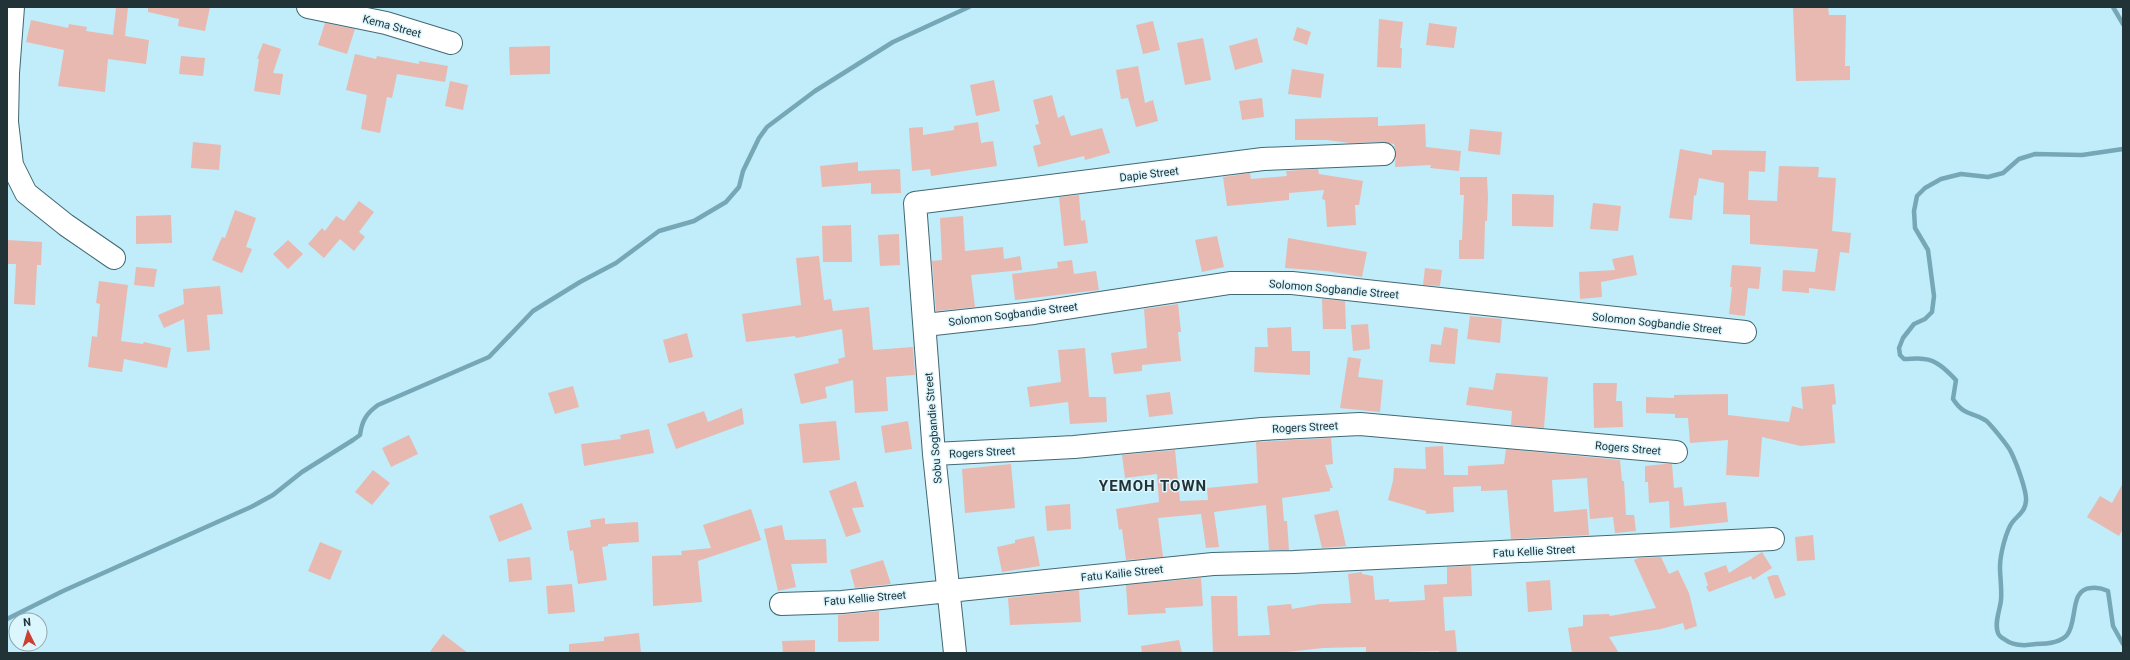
<svg xmlns="http://www.w3.org/2000/svg" width="2130" height="660" font-family="Roboto,sans-serif">
<rect width="100%" height="100%" fill="#c1ecf9"/>
<g fill="none" stroke-linecap="round" stroke-linejoin="round">
<path stroke="#76a7b6" stroke-width="4.5" d="M2113 7 2123 24
M2123 149 2082 155 2035 154 2019 159 2003 173 1988 177 1961 174 1941 179 1925 188 1917 196 1914 211 1915 228 1928 250 1934 296 1932 312 1925 319 1914 324 1903 338 1899 348 1900 355 1904 359C1911 359 1918 358 1924 359 1937 360 1947 371 1956 380L1953 399C1965 417 1971 411 1985 420 1989 422 2009 447 2011 452 2016 462 2027 491 2026 501 2025 514 2015 516 2010 526 2005 536 2000 555 2000 567 2000 578 2002 589 2001 600 2000 610 1994 623 1998 633 1998 635 2002 638 2004 639 2013 646 2025 646 2036 644 2045 644 2060 643 2067 635 2078 622 2069 589 2091 588 2098 587 2102 588 2108 591L2113 626 2123 644
M7 619 63 591 251 507 273 495 302 472 353 440 360 435C362 420 367 413 378 405L489 357 533 311 580 282 616 263 659 231 694 221 726 202 739 187 743 171 759 138 767 127 815 91 893 42 969 7"/>
</g>
<path fill="#e8b9b0" d="M116 7H128L125 36 149 40 146 64 108 59 105 92 58 86 64 50 26 42 31 20 68 28 69 24 87 27 86 31 113 35Z
M148 7H210L205 31 178 26 179 19 148 12Z
M1828 7 1829 15H1846L1845 66H1850V80L1796 81 1793 8Z
M1379 19 1403 22 1400 48H1402L1401 68 1377 67Z
M1153 21 1160 50 1143 54 1136 25Z
M325 23 355 29 347 54 318 45Z
M1429 23 1457 27 1454 48 1426 45Z
M1297 27 1311 32 1307 45 1293 40Z
M1203 38 1211 80 1185 85 1177 43Z
M1257 38 1263 62 1235 70 1229 46Z
M263 43 281 49 273 73 283 74 280 95 254 91 259 59H257Z
M550 46V74L510 75 509 47Z
M355 54 376 59 377 56 419 64V61L448 66 445 82 397 74 392 98 387 97 380 133 361 129 367 95 346 90Z
M181 56 205 58 203 76 179 74Z
M1138 66 1145 103 1153 100 1158 121 1136 127 1128 98 1121 99 1116 70Z
M1292 69 1324 74 1321 98 1288 94Z
M994 80 1000 111 976 116 970 85Z
M450 81 468 85 463 110 445 106Z
M1052 95 1058 118 1064 115 1071 136 1102 128 1110 153 1085 160 1084 156 1038 167 1033 146 1041 144 1035 125 1039 124 1033 100Z
M1262 98 1264 117 1242 120 1239 101Z
M1378 117V126L1425 124 1426 147 1461 151 1459 171 1430 168 1431 165 1395 167 1396 153 1394 144 1384 142 1350 143 1327 140H1295V119Z
M978 122 981 143 993 141 997 166 931 176 930 169 912 171 909 128 923 127V135L954 130V126Z
M1470 129 1502 132 1500 155 1468 151Z
M193 142 221 145 219 170 191 168Z
M1680 149 1712 155V150L1766 151 1765 172 1749 171 1748 200 1777 201 1779 166 1819 167 1818 177 1836 178 1832 231 1851 233 1849 253 1840 252 1835 291 1809 288V293L1782 291 1783 270 1815 272 1818 249 1750 244V215L1723 214 1724 183 1699 178 1696 196 1694 195 1692 220 1669 218Z
M858 162V171L900 169 901 193 871 194V183L822 187 820 166Z
M1318 169 1319 174 1363 181 1359 205H1355L1356 225 1327 227 1325 200 1322 199 1324 190 1289 193V200L1227 206 1223 177 1250 173 1251 179 1287 176 1286 171Z
M1460 177H1487L1488 197 1487 221H1485L1484 259H1459V240H1462L1464 195H1460Z
M1512 194 1554 195 1553 227 1512 226Z
M1079 195 1081 221 1085 220 1088 243 1064 246 1059 197Z
M359 201 374 212 359 232 365 237 354 251 340 239 324 258 308 244 322 228 325 231 336 216 344 221Z
M1593 203 1621 206 1618 231 1590 229Z
M235 210 256 218 246 247 252 249 242 273 212 260 222 237 225 238Z
M171 215 172 243 136 244V216Z
M963 216 965 251 1003 247 1004 259 1020 256 1022 270 971 275 975 307 936 311 932 261 942 260 940 218Z
M851 225 852 262H823L822 226Z
M899 234 900 265 880 266 878 235Z
M1217 236 1224 267 1202 272 1195 240Z
M1288 238 1367 252 1362 277 1326 271 1285 268Z
M7 240 42 242 41 265H37L35 305 14 304 16 264H7Z
M288 240 303 254 288 269 273 254Z
M1633 255 1637 275 1601 282 1602 297 1580 299 1579 272 1615 270 1612 259Z
M819 256 824 300 831 299 833 311 869 307 873 350 913 347 915 375 886 377 888 411 855 413 853 380 825 387 827 398 801 404 794 374 839 363 838 359 845 357 842 329 796 338 795 336 746 342 742 314 801 305 796 258Z
M1072 260 1074 274 1096 271 1099 290 1015 300 1012 274 1058 268 1057 262Z
M1732 265 1761 267 1759 289 1748 288 1745 316 1729 314 1732 287H1730Z
M136 267 157 269 154 287 134 285Z
M1425 268 1442 270 1440 286 1423 285Z
M99 281 128 285 121 341 143 344 144 342 171 348 167 368 124 359 122 372 88 367 92 336 97 337 100 304 96 303Z
M220 286 223 314 207 315 210 350 187 352 184 319 164 328 158 315 184 304 183 289Z
M1322 299 1345 301 1346 329H1323Z
M1178 304 1181 332H1178L1181 361 1142 365V371L1114 374 1111 353 1147 348 1144 309Z
M1470 316 1502 319 1500 343 1467 339Z
M1368 324 1370 349 1353 351 1351 325Z
M1291 327 1292 351H1310V375L1254 372 1255 347H1268L1267 328Z
M1444 327 1458 329 1455 364 1429 362 1431 344 1441 345Z
M687 333 693 357 669 363 663 340Z
M1085 348 1089 397H1106L1107 422 1070 424 1068 402 1030 407 1027 387 1061 382 1058 350Z
M1348 357 1361 359 1358 377 1383 380 1380 412 1340 408Z
M1496 373 1548 377 1544 428 1511 425 1512 411 1466 405 1469 387 1493 390Z
M1593 383H1617L1616 401H1622L1623 427 1594 428Z
M1834 384 1836 404 1832 405 1835 443 1801 446 1762 437 1759 477 1726 475 1728 440 1690 443 1688 418H1675V414L1646 413V397L1674 398V395L1728 394V415L1789 422 1792 406 1803 409 1801 387Z
M573 386 579 407 555 414 548 393Z
M1170 392 1173 414 1149 417 1146 395Z
M742 408 744 424 676 449 667 424 704 411 708 422Z
M836 421 840 460 803 463 799 424Z
M908 421 912 449 885 453 881 426Z
M649 429 654 453 584 466 581 444 621 439 620 435Z
M409 435 418 454 391 467 382 448Z
M1331 438 1333 464 1325 465 1333 488H1330V491L1282 498 1284 521H1287L1289 550H1269L1266 505 1214 512 1219 547 1206 548 1201 514 1158 518 1163 557 1126 560 1122 529 1119 530 1116 509 1159 502 1157 474 1125 478 1122 455 1175 450 1180 501 1208 500 1207 488 1258 483 1256 442Z
M1443 446 1444 475H1468V466L1504 464 1506 449 1620 460 1622 481H1624L1626 515H1634L1636 531 1615 533 1613 517 1590 519 1587 478 1552 480 1554 512 1587 509 1589 535 1511 539 1507 490 1481 491V486L1453 487 1454 512 1426 514V511L1388 500 1393 481 1394 468 1426 469 1425 447Z
M1011 464 1015 508 965 513 962 469Z
M1665 464H1672L1674 488 1682 487 1684 506 1726 502 1728 522 1670 528 1669 501 1649 503 1648 482H1645V466Z
M373 470 390 483 372 505 355 492Z
M856 481 864 507 852 508 861 532 846 537 829 491Z
M2123 483V529L2119 536 2087 517 2100 496 2112 503Z
M522 503 532 529 499 542 489 516Z
M1070 504 1071 529 1047 531 1045 506Z
M751 509 761 540 698 561 702 602 653 606 652 556 682 555 681 551 711 548 703 525Z
M1338 510 1346 546 1322 548 1314 515Z
M605 518V524L638 522 639 542 608 544V546L602 547 607 580 578 584 573 550 570 551 567 531 591 527 590 520Z
M782 525 785 540 826 539 827 563 791 564 796 587 778 591 764 529Z
M1813 535 1815 560 1797 561 1795 537Z
M1034 536 1040 566 1002 572 997 547 1015 543V540Z
M320 542 342 551 330 580 308 571Z
M1762 552 1772 568 1753 580 1751 576 1709 592 1706 587 1708 585 1704 573 1726 565 1729 573Z
M530 557 532 580 509 582 507 559Z
M1661 557 1669 574 1678 570 1689 593 1697 626 1685 630 1683 623 1661 629 1609 637 1619 653H1572L1568 628 1583 626V615L1609 614 1610 616 1656 608 1634 560 1639 558Z
M883 560 891 584 855 588 850 570Z
M1471 566 1472 596 1443 597 1445 631 1455 630 1457 653H1439V651L1366 653V647L1323 648 1278 653H1213L1211 596H1237L1238 636 1270 635 1267 606 1291 604 1292 609 1320 604 1351 603 1348 574 1362 572V574L1373 576 1375 600 1389 599V602L1425 600 1424 585 1447 584V567Z
M1774 575H1778L1786 595 1775 599 1767 577Z
M1201 578 1203 606 1165 608 1166 613 1128 615 1126 585Z
M1550 580 1552 610 1528 612 1526 582Z
M572 584 575 612 548 614 546 586Z
M1079 590 1081 622 1010 625 1008 598Z
M879 611V641L838 642V615Z
M639 633 641 653H569V644L604 641V637Z
M443 634 468 653H429Z
M815 640V653H783L782 641Z
M1179 640 1182 653H1142L1141 646Z"/>
<g fill="none" stroke-linecap="round" stroke-linejoin="round">
<defs>
<path id="minor" d="M13 7 8 73 7 122 12 165 26 193 66 225 114 258
M308 7 386 23 451 43
M925 325 1034 313 1230 283H1292L1745 332
M934 454 1074 447 1262 429 1360 424 1676 452
M781 604 842 602 1213 564 1294 562 1773 539
M955 653 934 454 915 203 1263 159 1384 154"/>
</defs>
<use href="#minor" stroke="#416974" stroke-width="24"/>
<use href="#minor" stroke="#fff" stroke-width="22"/>
</g>
<g text-anchor="middle" stroke-width="3" stroke-linejoin="round" paint-order="stroke">
<g font-size="11" fill="#223338" stroke="#dcf6fe">
<text transform="translate(392 26) rotate(15)" y="4">Kema Street</text>
<text transform="translate(1149 174) rotate(-7)" y="4">Dapie Street</text>
<text transform="translate(1334 289) rotate(5)" y="4">Solomon Sogbandie Street</text>
<text transform="translate(1013 314) rotate(-7)" y="4">Solomon Sogbandie Street</text>
<text transform="translate(1657 323) rotate(6)" y="4">Solomon Sogbandie Street</text>
<text transform="translate(1305 427) rotate(-3)" y="4">Rogers Street</text>
<text transform="translate(933 428) rotate(-95)" y="4">Sobu Sogbandie Street</text>
<text transform="translate(1628 448) rotate(5)" y="4">Rogers Street</text>
<text transform="translate(982 452) rotate(-3)" y="4">Rogers Street</text>
<text transform="translate(1534 551) rotate(-3)" y="4">Fatu Kellie Street</text>
<text transform="translate(1122 573) rotate(-6)" y="4">Fatu Kailie Street</text>
<text transform="translate(865 598) rotate(-5)" y="4">Fatu Kellie Street</text>
</g>
<g font-size="15" font-weight="bold" letter-spacing="1" fill="#223338" stroke="#dcf6fe">
<text x="1153" y="491">YEMOH TOWN</text>
</g>
</g>
<rect width="2130" height="660" fill="none" stroke="#223338" stroke-width="16"/>
<g transform="translate(28 632) rotate(355)"><circle r="19" fill="#dcf6fe" stroke="#92a8af"/>
<path d="M0-3L7 15L0 10L-7 15Z" fill="#cc4030"/>
<text y="-6" font-size="11" font-weight="bold" text-anchor="middle" fill="#223338">N</text>
</g>
</svg>
